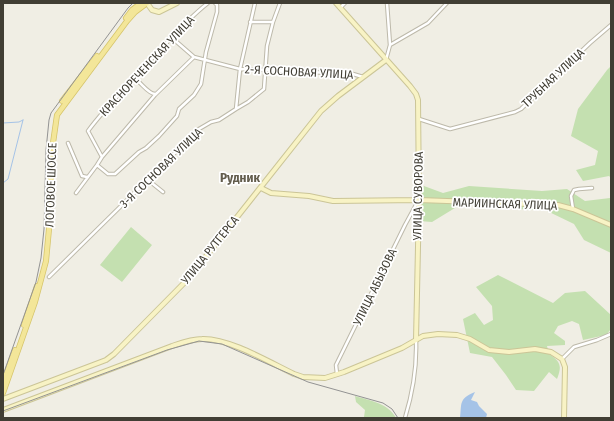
<svg xmlns="http://www.w3.org/2000/svg" width="614" height="421" font-family="'Fira Sans Condensed',sans-serif">
<rect width="100%" height="100%" fill="#f0eee4"/>
<path fill="#c4e0b0" d="M611 66V178L609 176 583 181 576 170 595 165 598 151 571 136 578 109 607 70Z
M424 186 443 193 469 186 542 191 567 189 585 201 610 198 611 253 584 240 574 224 545 210H527L468 200 432 222 419 221 421 191Z
M131 227 152 245 122 282 100 265Z
M498 275 553 303 565 293 585 291 611 315V329L606 335 583 340 579 324 572 321 558 326 554 333 565 341V345L547 346 549 354C561 362 562 366 557 379L549 372 534 391 516 390 506 375 492 357 470 353 463 319 475 313 484 325 493 320 492 306 476 287Z
M355 396C371 401 388 403 396 418H354L364 417 365 410 356 402Z"/>
<path fill="#a5c3e7" d="M475 392 471 400 477 402 479 406 487 414 486 418H460C462 404 458 399 475 392Z"/>
<g fill="none" stroke-linecap="round" stroke-linejoin="round">
<path stroke="#a5c3e7" stroke-width="1" d="M3 123 19 122 23 120
M3 183 8 179 23 120"/>
<defs>
<path id="street" d="M387 3 390 45
M340 8 345 3
M250 22H273
M171 37 194 57 240 69 353 74 363 77
M386 60 390 45 428 23 447 3
M134 78C142 83 147 93 155 94
M236 109 248 102 264 89 267 46 273 22 280 3
M419 119 450 129 515 112 521 109 590 43 611 25
M68 143 82 176 87 177
M102 157 155 95 194 57
M97 165 108 174H115L139 152 146 148 159 136 177 116 179 109 194 95 201 84 206 52 217 12V5L215 3
M148 180 163 192
M76 193 97 165 102 157 88 131C105 108 127 86 147 64 167 43 185 21 208 3
M573 209 571 196 574 190 579 189 592 188
M49 277 199 129 211 122 219 120 236 109 240 69 255 3
M562 359 574 347 597 340 611 334
M337 374 336 365 405 225 418 201
M405 418C413 392 417 366 416 340"/>
<path id="secondary" d="M147 3 152 10 159 12 177 3
M336 3 410 86 416 94 418 100 419 200 416 340
M261 188 271 193 309 196 333 201 419 200 558 205 573 209 611 225
M3 399 106 360 114 354 188 279 321 111 338 96 386 60
M3 410 172 346C181 343 192 339 202 339 229 338 269 362 294 374L303 377 325 378 344 372 402 348 423 336 438 334 457 335 470 339 489 350 509 352 535 349 551 352 562 359 565 367 564 418"/>
<path id="primary" d="M126 18 132 10 140 4
M62 101 97 56
M24 325 37 286
M3 383 15 350
M3 393 35 302 46 261 49 229 52 150 57 115 127 21 135 12 147 3"/>
</defs>
<use href="#street" stroke="#bdb9aa" stroke-width="4.5"/>
<use href="#secondary" stroke="#cbc597" stroke-width="6"/>
<use href="#primary" stroke="#d6c56b" stroke-width="6"/>
<use href="#street" stroke="#fff" stroke-width="2.5"/>
<use href="#secondary" stroke="#f8f3c5" stroke-width="4"/>
<use href="#primary" stroke="#f3e699" stroke-width="4.5"/>
<path stroke="#939393" stroke-width="1" d="M3 375 36 282 41 258 44 229 46 150 49 120 51 113 128 8 133 3
M3 411 167 350 199 341 222 344 308 382 383 403 392 409 398 418"/>
</g>
<g text-anchor="middle" stroke-width="3.5" stroke-linejoin="round" paint-order="stroke">
<g font-size="12" fill="#413e34" stroke="#fff">
<text transform="translate(147 66) rotate(-47)" y="4">КРАСНОРЕЧЕНСКАЯ УЛИЦА</text>
<text transform="translate(299 72) rotate(3)" y="4">2-Я СОСНОВАЯ УЛИЦА</text>
<text transform="translate(553 78) rotate(-43)" y="4">ТРУБНАЯ УЛИЦА</text>
<text transform="translate(161 168) rotate(-44)" y="4">3-Я СОСНОВАЯ УЛИЦА</text>
<text transform="translate(51 185) rotate(-88)" y="4">ЛОГОВОЕ ШОССЕ</text>
<text transform="translate(418 196) rotate(-89)" y="4">УЛИЦА СУВОРОВА</text>
<text transform="translate(505 204) rotate(2)" y="4">МАРИИНСКАЯ УЛИЦА</text>
<text transform="translate(210 250) rotate(-51)" y="4">УЛИЦА РУТГЕРСА</text>
<text transform="translate(375 287) rotate(-64)" y="4">УЛИЦА АБЫЗОВА</text>
</g>
<g font-size="13" font-weight="bold" fill="#635d4d" stroke="#fff">
<text x="240" y="182">Рудник</text>
</g>
</g>
<rect width="614" height="421" fill="none" stroke="#413e34" stroke-width="8"/>
</svg>
